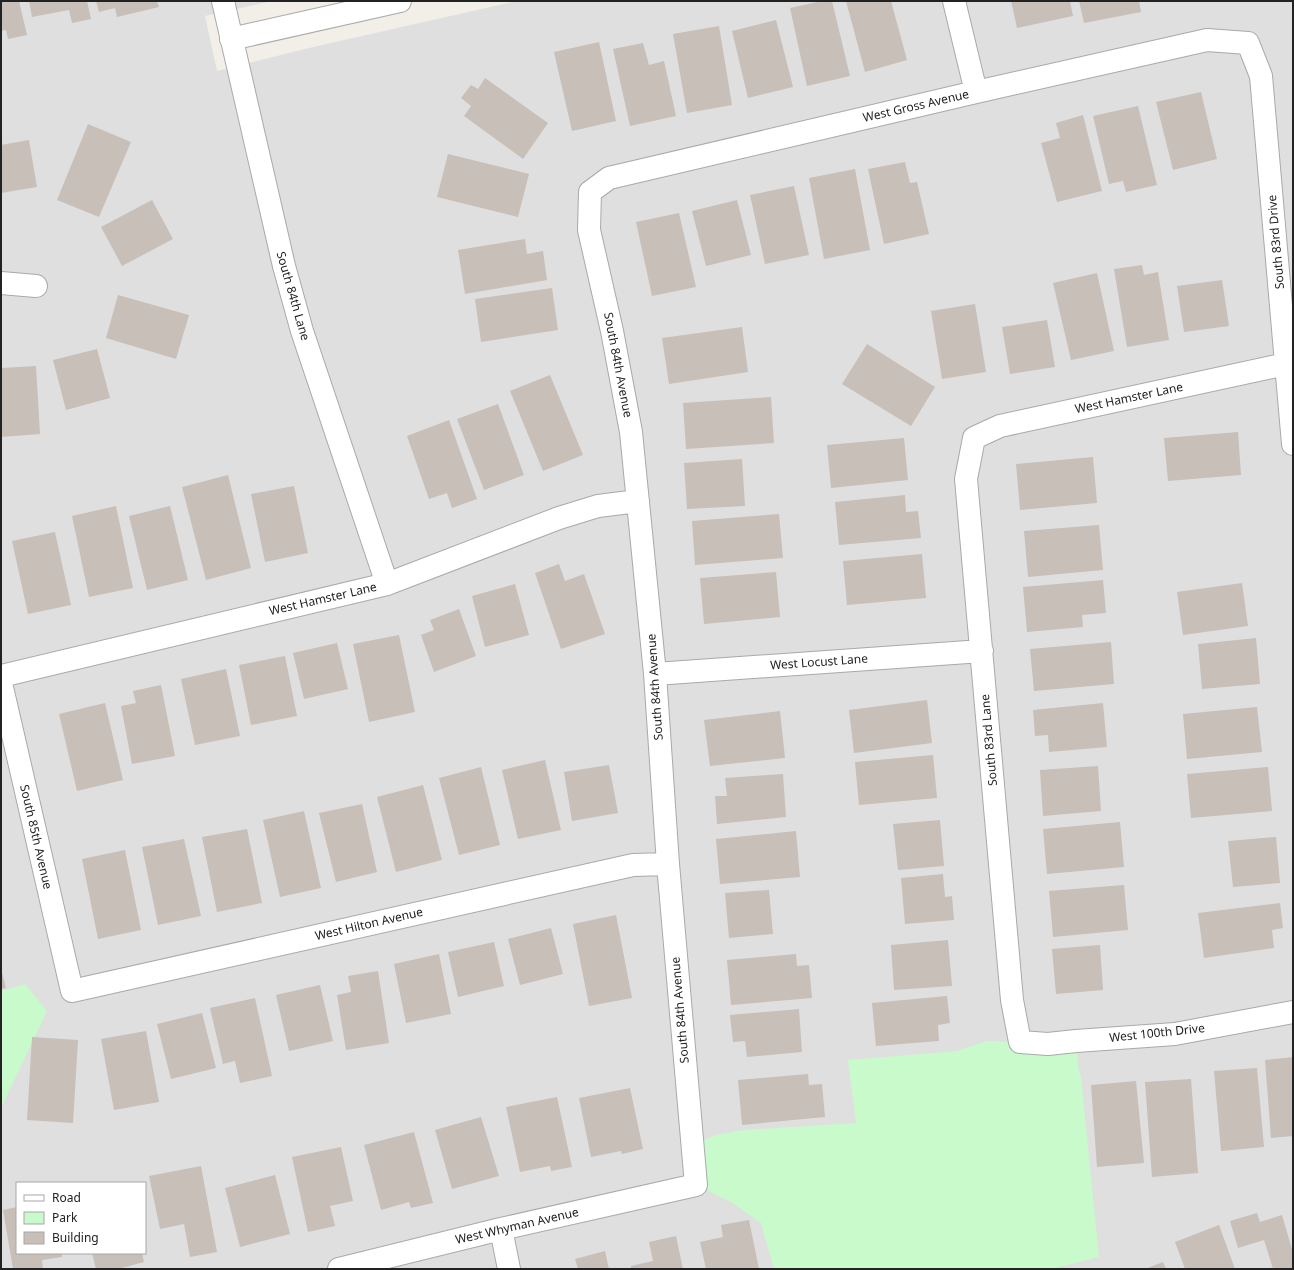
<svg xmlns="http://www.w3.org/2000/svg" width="1294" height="1270" font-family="'Noto Sans',sans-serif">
<rect width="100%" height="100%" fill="#f2efe9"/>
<path fill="#e0dfdf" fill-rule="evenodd" d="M1 1H272L205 16 217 71 309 48 517 1H1293V1269H1ZM17 1183H145V1253H17Z"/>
<path fill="#c8facc" d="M25 984 47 1011 1 1108V991Z
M987 1041 1020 1042 1076 1041 1078 1067 1081 1077 1099 1257 1051 1269H774L761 1223 731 1202 696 1185 692 1145 716 1135 745 1130 856 1123 848 1060 957 1051Z"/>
<path fill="#c7bfb8" d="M1 1H19L27 35 8 39 6 30 1 31Z
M29 1H87L91 19 72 23 69 10 32 17Z
M96 1H157L159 7 117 17 115 8 99 12Z
M822 1H832L850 76 807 86 790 8Z
M846 1H891L907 60 865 72Z
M1011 1H1070L1073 16 1017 28Z
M1079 1H1139L1141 12 1084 23Z
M776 20 793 87 748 98 732 31Z
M719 26 732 105 687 113 673 34Z
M599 42 616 121 572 131 554 52Z
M643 43 649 65 664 61 676 116 630 126 613 49Z
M485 78 548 123 523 159 464 116 471 106 461 98 471 85 478 89Z
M1201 92 1217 159 1173 170 1156 102Z
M1138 106 1157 185 1126 192 1123 181 1109 184 1093 116Z
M1083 115 1102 191 1057 202 1041 143 1060 138 1056 123Z
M88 124 131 142 99 217 57 200Z
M29 140 37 187 1 193V145Z
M448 154 529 174 518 217 437 197Z
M905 162 910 183 917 182 929 234 884 244 868 169Z
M855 169 870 250 824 259 809 178Z
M794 186 809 255 765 264 750 195Z
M152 200 173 239 122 266 101 227Z
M737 200 751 255 706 266 692 211Z
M679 213 696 287 652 296 636 222Z
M525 239 527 254 543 251 547 280 465 294 458 250Z
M1142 265 1144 275 1158 272 1169 340 1127 347 1114 269Z
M1097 273 1114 351 1071 360 1053 283Z
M1222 280 1229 326 1184 332 1177 286Z
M552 288 558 330 481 342 475 299Z
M118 295 189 315 176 359 106 338Z
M975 304 986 372 942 379 931 311Z
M1047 320 1055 367 1010 374 1002 327Z
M742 327 748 372 669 384 662 338Z
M867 344 935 387 911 426 842 384Z
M97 349 110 398 66 410 53 360Z
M36 366 40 434 1 437V368Z
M550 375 583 455 543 471 510 391Z
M771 397 774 443 686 449 683 403Z
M498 404 524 475 484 490 457 419Z
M449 420 477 499 452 508 447 493 429 499 407 436Z
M1238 432 1241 475 1168 481 1164 438Z
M904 438 908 480 831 488 827 445Z
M1093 457 1097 503 1020 510 1016 464Z
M742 459 745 506 687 509 684 463Z
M228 475 251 568 206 580 182 487Z
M294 486 308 553 265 562 251 494Z
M905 495 906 512 918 511 921 538 839 545 835 502Z
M116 506 133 588 89 597 72 516Z
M170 506 188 580 147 590 129 516Z
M779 514 783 558 695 565 692 521Z
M1099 525 1103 570 1028 577 1024 531Z
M55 532 71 605 28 614 12 541Z
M922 554 926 598 847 605 843 561Z
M559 564 565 581 584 574 605 634 561 649 535 573Z
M776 572 780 617 704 624 700 578Z
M1103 580 1106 613 1082 615 1083 627 1027 632 1023 587Z
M1242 583 1248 626 1183 635 1177 592Z
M515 584 529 635 485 647 472 596Z
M459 609 476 656 434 672 421 635 434 630 430 620Z
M399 635 415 712 369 722 353 644Z
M1256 638 1260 684 1202 689 1198 644Z
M1111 642 1114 684 1034 691 1030 649Z
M337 643 348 689 304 699 293 653Z
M285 656 297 716 251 725 239 665Z
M226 669 240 736 195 745 181 679Z
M161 685 175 756 132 764 121 706 136 703 133 691Z
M927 700 932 743 854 753 849 710Z
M105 703 123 780 77 791 59 714Z
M1103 703 1107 747 1049 752 1048 735 1035 736 1033 710Z
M1257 707 1262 752 1187 759 1183 714Z
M780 711 785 758 710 766 704 720Z
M933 755 937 798 859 805 855 762Z
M545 760 561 830 518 839 502 770Z
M609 765 618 813 572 821 564 772Z
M1098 766 1101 811 1043 816 1040 770Z
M481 767 500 845 459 855 439 778Z
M1268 767 1272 811 1191 818 1187 774Z
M783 774 786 817 717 824 715 796H727L725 778Z
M423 785 442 860 396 872 377 797Z
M362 804 377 872 336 882 319 813Z
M304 811 321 888 280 897 263 820Z
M940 820 944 866 898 870 893 824Z
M1120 822 1124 867 1047 874 1043 829Z
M247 829 262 903 217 912 202 837Z
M796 831 800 877 720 884 716 839Z
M1276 837 1280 883 1233 887 1228 841Z
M184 839 201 916 158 925 142 847Z
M125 850 141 930 98 939 82 859Z
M943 874 945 897 952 896 954 920 905 924 901 878Z
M1124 885 1128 930 1053 937 1049 891Z
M769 890 773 934 729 938 725 893Z
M1280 903 1283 928 1272 930 1274 948 1204 958 1198 913Z
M616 915 632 998 589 1006 573 924Z
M551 928 563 974 520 985 508 939Z
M948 940 952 986 894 990 891 945Z
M494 942 504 986 458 997 448 952Z
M1100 945 1103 990 1056 994 1052 949Z
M439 954 451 1014 406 1023 394 964Z
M796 954 797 966 809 965 812 998 731 1005 727 960Z
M1 969 6 988 1 989Z
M378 971 389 1043 346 1050 337 995 351 992 348 976Z
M320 985 333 1041 289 1051 276 995Z
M947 996 950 1023 938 1025 939 1041 876 1046 872 1003Z
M255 998 272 1076 240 1083 235 1061 223 1064 210 1008Z
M799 1009 802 1052 747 1057 745 1041 733 1042 730 1015Z
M202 1013 216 1068 171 1079 157 1024Z
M146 1031 159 1102 114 1110 101 1039Z
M32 1037 78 1040 73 1123 27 1120Z
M1293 1057V1136L1271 1138 1265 1060Z
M1257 1068 1264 1147 1221 1151 1214 1071Z
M808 1074 809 1085 822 1084 825 1117 742 1125 738 1080Z
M1191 1079 1198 1173 1152 1177 1145 1082Z
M1136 1081 1144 1163 1097 1167 1091 1085Z
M630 1088 643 1149 622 1154 621 1151 591 1157 579 1098Z
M557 1097 572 1167 551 1171 550 1166 520 1172 506 1107Z
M481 1117 499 1176 452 1189 435 1130Z
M414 1132 433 1203 411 1208 409 1202 381 1210 364 1145Z
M341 1147 353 1201 330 1206 335 1226 308 1232 292 1157Z
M201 1166 217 1252 190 1257 184 1224 160 1229 149 1176Z
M275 1175 290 1234 240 1247 225 1188Z
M17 1207V1253H62V1257L42 1260 43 1269H13L3 1210Z
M1257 1213 1260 1222 1282 1215 1293 1253V1269H1273L1264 1240 1238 1248 1230 1221Z
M749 1220 759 1269H706L700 1242 723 1237 721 1225Z
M1219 1225 1235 1269H1185L1175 1242Z
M676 1236 683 1269H631V1266L653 1261 649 1242Z
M605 1251 609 1269H578L575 1259Z
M92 1253H142L144 1262 118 1269H96Z
M1163 1262 1166 1269H1145Z"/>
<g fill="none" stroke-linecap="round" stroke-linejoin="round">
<defs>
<path id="minor" d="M223 1 284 266 302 331 387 584
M954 1 976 92
M231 39 400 1
M1 283 36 286
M1286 364 1000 426 974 438 966 479 1012 1000 1020 1042 1048 1044 1076 1041 1175 1034 1293 1012
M655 674 982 651
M1 676 387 584 559 518 598 506 638 501
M1 683 72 991 633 865 668 864
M501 1229 509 1269
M339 1269 501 1229 696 1185 668 864 655 674 631 432 612 331 589 230 590 192 609 178 976 92 1207 40 1248 43 1261 76 1293 444"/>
</defs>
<use href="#minor" stroke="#a9a9a9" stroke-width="24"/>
<use href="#minor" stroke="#fff" stroke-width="22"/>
</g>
<g text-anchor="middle" stroke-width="3.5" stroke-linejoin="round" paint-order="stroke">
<g font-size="12" fill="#222" stroke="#fff">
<text transform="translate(916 106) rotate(-13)" y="4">West Gross Avenue</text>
<text transform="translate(1276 242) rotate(-95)" y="4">South 83rd Drive</text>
<text transform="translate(293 296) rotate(74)" y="4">South 84th Lane</text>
<text transform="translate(618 365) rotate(79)" y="4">South 84th Avenue</text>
<text transform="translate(1129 398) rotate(-12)" y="4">West Hamster Lane</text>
<text transform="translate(323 599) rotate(-13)" y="4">West Hamster Lane</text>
<text transform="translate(819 662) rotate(-4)" y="4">West Locust Lane</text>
<text transform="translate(655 687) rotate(-94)" y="4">South 84th Avenue</text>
<text transform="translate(989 740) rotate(-95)" y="4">South 83rd Lane</text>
<text transform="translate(36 837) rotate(77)" y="4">South 85th Avenue</text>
<text transform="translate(369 924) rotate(-13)" y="4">West Hilton Avenue</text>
<text transform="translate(680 1010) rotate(-95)" y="4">South 84th Avenue</text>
<text transform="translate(1157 1033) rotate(-6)" y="4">West 100th Drive</text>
<text transform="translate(517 1226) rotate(-13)" y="4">West Whyman Avenue</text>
</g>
</g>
<rect width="1294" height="1270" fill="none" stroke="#222222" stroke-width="4"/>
<rect x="16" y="1182" width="130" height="72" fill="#ffffff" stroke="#a7a7a7"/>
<rect x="24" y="1195" width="20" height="6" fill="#ffffff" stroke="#a7a7a7"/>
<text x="52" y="1202" font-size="12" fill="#222222">Road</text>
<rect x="24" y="1212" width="20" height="12" fill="#c8facc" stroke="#a7a7a7"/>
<text x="52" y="1222" font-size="12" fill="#222222">Park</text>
<rect x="24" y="1232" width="20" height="12" fill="#c7bfb8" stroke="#a7a7a7"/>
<text x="52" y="1242" font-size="12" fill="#222222">Building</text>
</svg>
